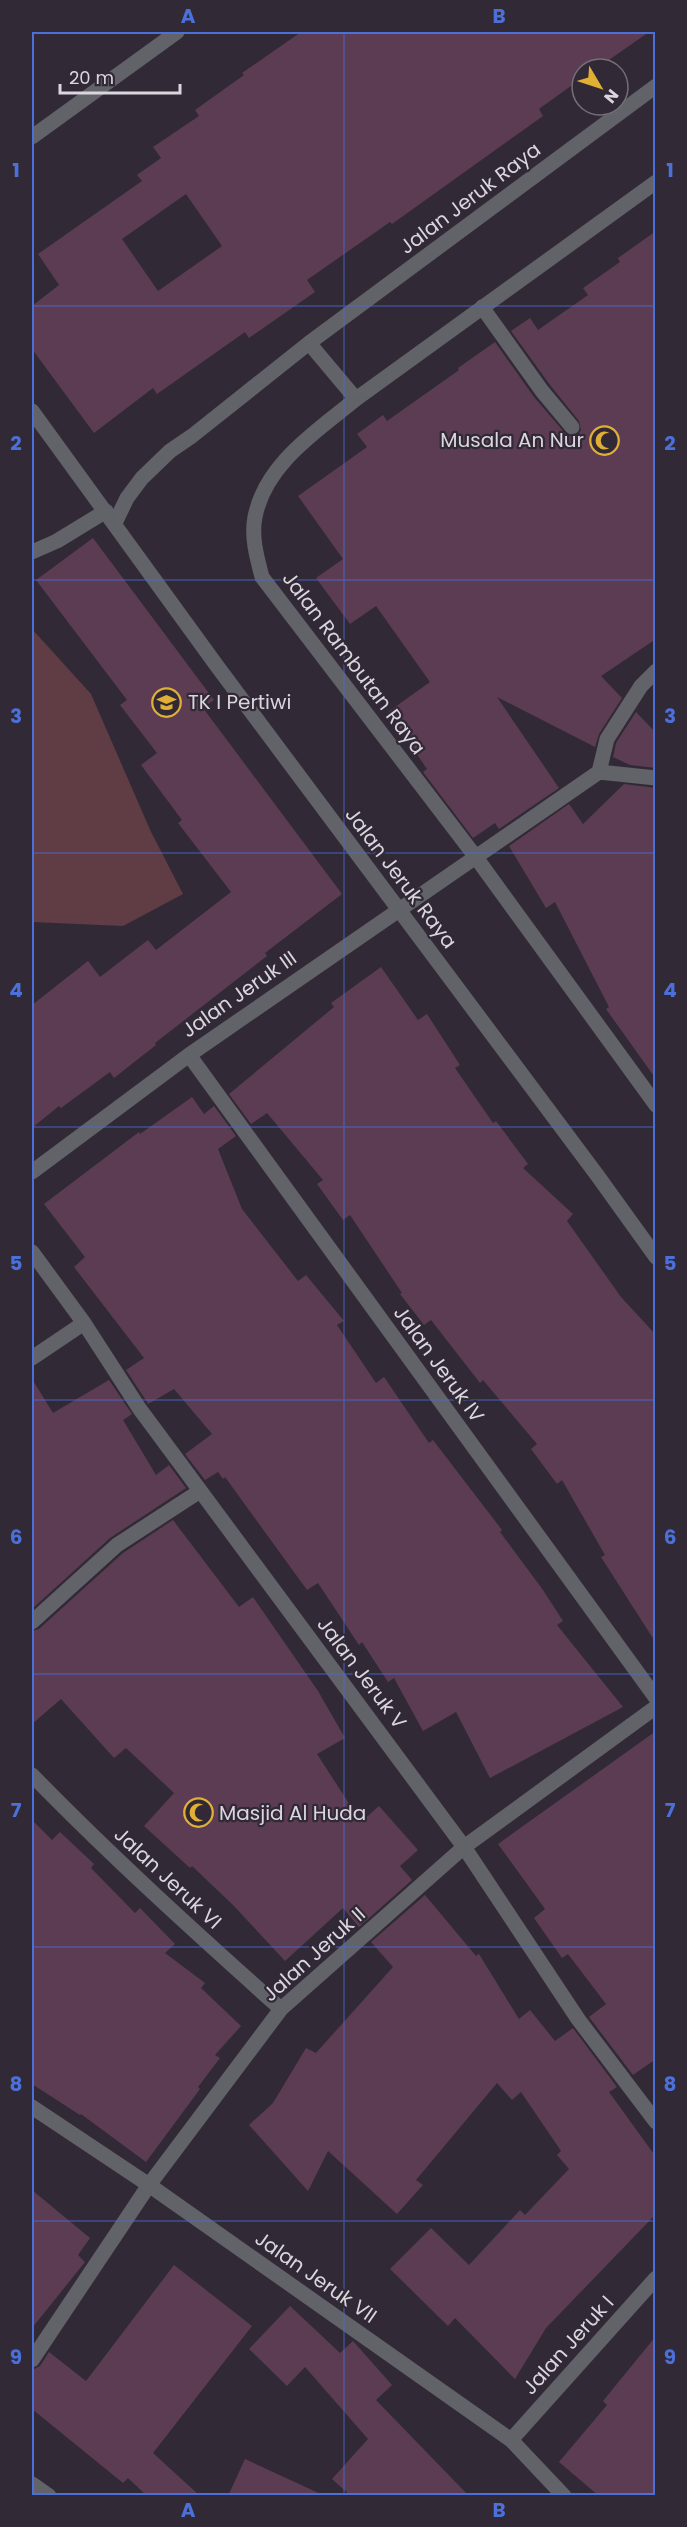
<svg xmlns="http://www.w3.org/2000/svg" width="687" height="2527" font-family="Poppins,sans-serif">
<rect width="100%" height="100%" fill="#312a36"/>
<path fill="#603c44" d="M32 629 91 694 151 832 183 894 123 926 32 922Z"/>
<path fill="#5b3c52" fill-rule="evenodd" d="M301 32H649L596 69H582V78L539 109 543 116 392 224 390 222 307 280 315 292 249 338 245 332 157 394 153 388 94 433 32 349V306L59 285 38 254 142 181 137 175 161 158 153 147 199 116 195 110 244 75 242 73ZM186 194 222 246 158 291 122 239Z
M656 231V639L601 676 622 698 599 734 595 747 497 697 559 788 499 829 495 823 473 838 423 772 427 769 388 712 430 682 376 606 350 624 316 578 343 559 298 496 367 447 357 434 383 415 387 421 459 370 458 368 495 342 534 397 565 433 569 436 578 435 581 430 579 421 550 385 511 331 530 318 538 330 588 295 583 288 620 262 618 258Z
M93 538 214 700 203 708 342 894 265 953 267 956 155 1043 156 1045 114 1078 110 1072 61 1108 59 1106 32 1128V1005L88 961 100 977 148 940 156 950 231 892 178 823 182 820 141 765 157 753 120 705 127 700 36 580Z
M636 712 656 733V768L630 765 613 757 616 743Z
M624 784 656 788V1079L606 1009 609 1007 555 902 546 908 509 846 569 804 583 824Z
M381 967 418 1020 427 1014 460 1065 455 1068 493 1123 496 1121 528 1164 523 1168 573 1214 567 1221 621 1297 656 1335V1643L601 1557 605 1555 562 1480 557 1484 531 1449 537 1444 483 1380 480 1383 431 1320 424 1325 400 1294 402 1293 350 1215 343 1220 317 1184 323 1180 267 1113 251 1124 229 1094 334 1007 331 1003Z
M192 1097 204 1114 214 1106 236 1136 218 1149 242 1209 298 1281 306 1275 344 1321 337 1325 376 1383 384 1377 429 1443 433 1440 502 1530 500 1532 543 1590 563 1621 557 1625 623 1707 490 1778 456 1712 423 1731 394 1678 388 1682 362 1642 359 1645 318 1583 307 1590 225 1477 223 1479 218 1472 205 1480 185 1454 212 1434 174 1389 148 1404 147 1402 126 1370 144 1358 74 1267 85 1257 44 1204 139 1132 140 1134Z
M32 1379 53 1413 109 1380 132 1414 123 1420 156 1475 169 1465 186 1488 110 1538 32 1609Z
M173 1520 239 1607 253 1597 318 1691 345 1738 317 1754 361 1822 379 1806 418 1850 400 1866 412 1880 359 1927 343 1908 285 1961 233 1905 192 1866 190 1868 144 1826 174 1793 126 1748 114 1758 61 1699 32 1724V1631L39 1629 123 1553Z
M656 1731V2059L633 2075 589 2017 606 2004 568 1954 562 1958 534 1918 545 1909 498 1844Z
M32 1820 52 1840 60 1832 94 1864 91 1868 135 1913 140 1908 175 1944 165 1953 205 1983 201 1988 241 2026 215 2055 220 2058 198 2087 200 2089 146 2162 81 2114 80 2115 32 2084Z
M425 1895 476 1956 479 1954 519 2019 530 2010 555 2041 573 2028 617 2087 609 2092 656 2157V2214L546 2328 515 2379 455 2318 448 2326 390 2269 431 2228 469 2265 520 2210 525 2215 569 2169 557 2155 561 2151 521 2092 512 2100 497 2083 416 2180 423 2185 397 2214 328 2151 308 2191 249 2125 273 2103 306 2048 316 2053 393 1967 371 1942Z
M32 2190 90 2238 78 2255 85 2262 32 2328Z
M174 2265 252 2326 153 2453 200 2496H147L128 2478 123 2483 32 2409V2370L40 2366 49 2352 86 2381Z
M290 2306 340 2353 353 2341 392 2385 376 2400 469 2496H351L332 2479 368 2439 305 2367 287 2386 249 2349Z
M656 2336V2496H599L559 2462 607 2405 603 2401Z
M245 2459 325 2496H228Z"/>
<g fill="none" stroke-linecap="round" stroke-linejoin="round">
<path stroke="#626269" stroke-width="15" d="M32 137 177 32
M656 182 356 399C317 431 265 464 255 517 251 537 257 558 262 577L475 856 656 1105
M482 307 542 391 572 427
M309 343 356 399
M32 411 217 666 597 1175 656 1257
M115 523 127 498 142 478 170 451 192 436 309 343 656 86
M32 552 57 541 106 511
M599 772 607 739 641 686 656 671
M189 1055 656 1698
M32 1172 189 1055 599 772 656 778
M32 1252 84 1323 139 1408 464 1847 578 2019 656 2122
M32 1358 84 1323
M32 1622 117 1545 200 1491
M32 1775C111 1856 196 1933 281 2009
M32 2107 149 2185 511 2440 564 2496
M32 2360 149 2185 281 2009 464 1847 656 1707
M511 2440 656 2278
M32 2484 49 2496"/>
</g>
<path fill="none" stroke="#4c70da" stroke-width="1.5" stroke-opacity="0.55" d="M344 32V2496M32 306H656M32 580H656M32 853H656M32 1127H656M32 1400H656M32 1674H656M32 1947H656M32 2221H656"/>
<defs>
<symbol id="mosque-ring" viewBox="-11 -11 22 22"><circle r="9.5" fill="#312a36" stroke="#e1af34" stroke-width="1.5"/><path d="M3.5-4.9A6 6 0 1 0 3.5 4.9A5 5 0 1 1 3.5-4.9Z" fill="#e1af34"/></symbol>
<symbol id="school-ring" viewBox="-11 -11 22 22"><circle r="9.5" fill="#312a36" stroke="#e1af34" stroke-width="1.5"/><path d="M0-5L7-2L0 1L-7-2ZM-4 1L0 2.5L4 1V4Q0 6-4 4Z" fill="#e1af34"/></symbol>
</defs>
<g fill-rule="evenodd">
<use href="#mosque-ring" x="588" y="424" width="33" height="33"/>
<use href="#school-ring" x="150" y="686" width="33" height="33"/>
<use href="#mosque-ring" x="182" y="1796" width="33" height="33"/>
</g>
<g text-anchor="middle" stroke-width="4.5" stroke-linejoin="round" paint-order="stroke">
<g font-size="20" fill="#dbd6de" stroke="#312a36">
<text transform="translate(470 198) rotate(-37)" y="7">Jalan Jeruk Raya</text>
<text transform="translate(354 663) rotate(53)" y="7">Jalan Rambutan Raya</text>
<text transform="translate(401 878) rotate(53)" y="7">Jalan Jeruk Raya</text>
<text transform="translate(239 994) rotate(-35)" y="7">Jalan Jeruk III</text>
<text transform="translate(439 1364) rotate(54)" y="7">Jalan Jeruk IV</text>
<text transform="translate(362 1673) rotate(53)" y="7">Jalan Jeruk V</text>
<text transform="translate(168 1878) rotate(43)" y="7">Jalan Jeruk VI</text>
<text transform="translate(314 1954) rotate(-42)" y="7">Jalan Jeruk II</text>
<text transform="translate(316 2277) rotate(35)" y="7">Jalan Jeruk VII</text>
<text transform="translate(568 2345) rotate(-48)" y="7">Jalan Jeruk I</text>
</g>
<g font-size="20" fill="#dbd6de" stroke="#312a36" text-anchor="start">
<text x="584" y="447" text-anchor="end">Musala An Nur</text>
<text x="188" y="709">TK I Pertiwi</text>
<text x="219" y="1820">Masjid Al Huda</text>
</g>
</g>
<rect width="687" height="2527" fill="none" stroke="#312a36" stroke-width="66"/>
<g transform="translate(600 87) rotate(129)"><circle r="28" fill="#312a36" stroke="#756f79" stroke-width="1.5"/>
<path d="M0-4.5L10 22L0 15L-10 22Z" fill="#e1af34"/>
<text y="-9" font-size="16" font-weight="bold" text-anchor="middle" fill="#dbd6de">N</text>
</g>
<path d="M60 84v9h120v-9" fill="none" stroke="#dbd6de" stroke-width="3"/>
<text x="69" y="84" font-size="18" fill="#dbd6de" stroke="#312a36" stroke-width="4.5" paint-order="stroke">20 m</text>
<rect x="33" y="33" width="621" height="2461" fill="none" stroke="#4c70da" stroke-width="2"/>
<g font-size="20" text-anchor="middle" font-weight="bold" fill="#4c70da">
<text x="188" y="23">A</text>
<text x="499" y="23">B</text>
<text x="16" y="177">1</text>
<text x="670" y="177">1</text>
<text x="16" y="450">2</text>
<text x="670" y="450">2</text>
<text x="16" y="723">3</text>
<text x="670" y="723">3</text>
<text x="16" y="997">4</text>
<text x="670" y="997">4</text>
<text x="16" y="1270">5</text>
<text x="670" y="1270">5</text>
<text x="16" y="1544">6</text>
<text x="670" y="1544">6</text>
<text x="16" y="1817">7</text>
<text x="670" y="1817">7</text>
<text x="16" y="2091">8</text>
<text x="670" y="2091">8</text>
<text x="16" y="2364">9</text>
<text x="670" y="2364">9</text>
<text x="188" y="2517">A</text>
<text x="499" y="2517">B</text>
</g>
</svg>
